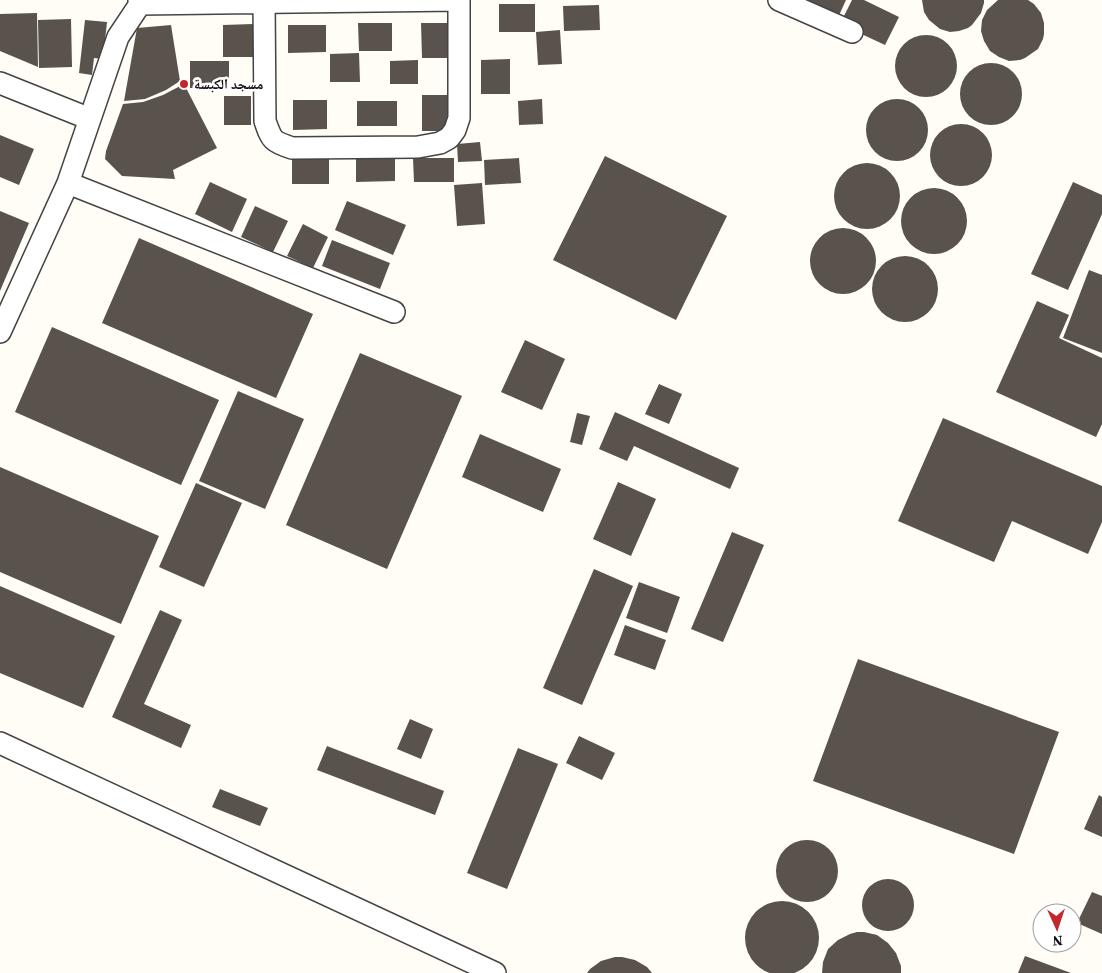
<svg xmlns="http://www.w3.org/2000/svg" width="1102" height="973" font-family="'Source Serif 4','Noto Naskh Arabic',serif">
<rect width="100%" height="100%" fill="#fffdf5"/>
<path fill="#5a524d" d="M783 0H846L836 22Z
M852 0H864L899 17 885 45 840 24Z
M922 0H984V3L981 13 972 25 968 28 959 31 950 32 940 29 929 20 924 12Z
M998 0H1028L1034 4 1041 13 1044 23V34L1043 39 1038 49 1025 58 1020 60 1009 61 999 57 990 51 984 41 981 31 982 20 987 10Z
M499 4H535V32H499Z
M599 5 600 30 564 31 563 6Z
M37 13 38 67 0 51V14Z
M71 19 72 67 39 68 38 20Z
M85 20 107 22 103 59 94 58 92 75 79 73Z
M358 23H392V51H359Z
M421 23H448V58H422Z
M253 24V57H223V25Z
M171 25 180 81 166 90 145 99 124 101 137 28Z
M288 25H326V52L288 53Z
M560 30 562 64 538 65 536 32Z
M895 66a31 31 0 1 1 62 0a31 31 0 1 1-62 0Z
M359 53 360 82H330V54Z
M510 59V94H481V60Z
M418 60V84H390V61Z
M190 61H229V88H190Z
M960 94a31 31 0 1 1 62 0a31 31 0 1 1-62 0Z
M184 84 217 148 173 170 175 179 122 176 105 159 106 151 123 104 143 102 163 95Z
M422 95H449V131H422Z
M224 96H251V125H224Z
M542 99 543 124 519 125 518 101Z
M866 130a31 31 0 1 1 62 0a31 31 0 1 1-62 0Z
M293 100H327V129L293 130Z
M357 101H397V126H357Z
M930 155a31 31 0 1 1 62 0a31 31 0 1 1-62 0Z
M0 135 34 149 19 185 0 177Z
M480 142 482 161 458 162 457 144Z
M605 156 727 216 676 320 553 260Z
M292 158H329V184H292Z
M413 158H454V182H414Z
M519 158 521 183 485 185 484 160Z
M356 159H395V181L356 182Z
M834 196a33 33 0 1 1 66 0a33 33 0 1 1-66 0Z
M210 182 247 199 232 232 195 214Z
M1073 182 1102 195V214L1068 290 1031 274Z
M482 183 485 224 457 226 454 185Z
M901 221a33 33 0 1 1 66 0a33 33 0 1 1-66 0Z
M347 201 406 225 393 255 335 230Z
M255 206 288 221 273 252 241 237Z
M0 211 29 223 0 291Z
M303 224 328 237 313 268 287 256Z
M810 261a33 33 0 1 1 66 0a33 33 0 1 1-66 0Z
M139 238 313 314 276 398 102 323Z
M332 240 390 263 380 289 322 266Z
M872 289a33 33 0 1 1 66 0a33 33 0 1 1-66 0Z
M1089 270 1102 275V353L1063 338Z
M1037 301 1069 315 1059 338 1102 358V424L1096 437 996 392Z
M52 327 219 400 181 485 15 412Z
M525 340 565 359 542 410 501 392Z
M360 353 462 396 387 569 286 525Z
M659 384 682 394 669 424 645 414Z
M238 391 304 419 265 509 199 481Z
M615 412 739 468 730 489 634 446 627 461 599 449Z
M577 413 590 416 582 445 570 442Z
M943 418 1102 486V522L1088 554 1012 521 994 562 898 521Z
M480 434 561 469 543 512 462 477Z
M0 467 159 536 121 624 0 572Z
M618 482 656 499 631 556 593 539Z
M196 483 242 503 204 587 159 567Z
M732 532 764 545 723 642 691 629Z
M594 569 633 586 582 705 543 688Z
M639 582 680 597 667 633 626 618Z
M0 586 115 636 83 708 0 673Z
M160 610 182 620 144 704 191 725 181 748 112 717Z
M625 625 666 640 655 670 614 655Z
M858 659 1059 732 1014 854 813 781Z
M410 719 433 729 421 759 397 749Z
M579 736 615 753 602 780 566 763Z
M327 746 444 791 435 815 317 770Z
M518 748 558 764 507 889 467 873Z
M220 789 268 808 260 826 212 807Z
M1099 795 1102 797V837L1084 829Z
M776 871a31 31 0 1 1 62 0a31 31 0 1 1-62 0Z
M862 905a26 26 0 1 1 52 0a26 26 0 1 1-52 0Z
M1092 892 1102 896V934L1077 923Z
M745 938a37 37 0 1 1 74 0a37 37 0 1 1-74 0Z
M857 932H864L877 935 888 943 896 953 901 966V973H822L823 962 828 949 838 940 850 934Z
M1025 956 1071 973H1018Z
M615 957H622L635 960 647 967 652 973H587L590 969 601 961Z"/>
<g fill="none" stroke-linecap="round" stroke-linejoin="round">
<defs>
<path id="minor" d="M264 0 265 121C272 141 272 141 292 148L418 147 440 143 449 138 455 130 459 118V0
M779 0 852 32
M140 4 459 0
M0 83 90 119
M68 183 394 312
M0 332 68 183 118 37 140 4 139 0
M0 743 495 973"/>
</defs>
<use href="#minor" stroke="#444" stroke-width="24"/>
<use href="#minor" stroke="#fff" stroke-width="21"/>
</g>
<circle fill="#c4262e" stroke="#fff" stroke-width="2" cx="184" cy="84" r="5"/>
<g text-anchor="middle" stroke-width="5" stroke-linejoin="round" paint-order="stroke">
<g font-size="14" font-weight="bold" fill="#111" stroke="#fff" text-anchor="start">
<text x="194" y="89">مسجد الكبسة</text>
</g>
</g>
<g transform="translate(1057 928) rotate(177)"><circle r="24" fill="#ffffff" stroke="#a0a0a0"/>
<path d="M0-4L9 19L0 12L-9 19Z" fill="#c4262e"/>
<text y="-8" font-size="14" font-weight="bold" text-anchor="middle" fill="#111111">N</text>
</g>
</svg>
